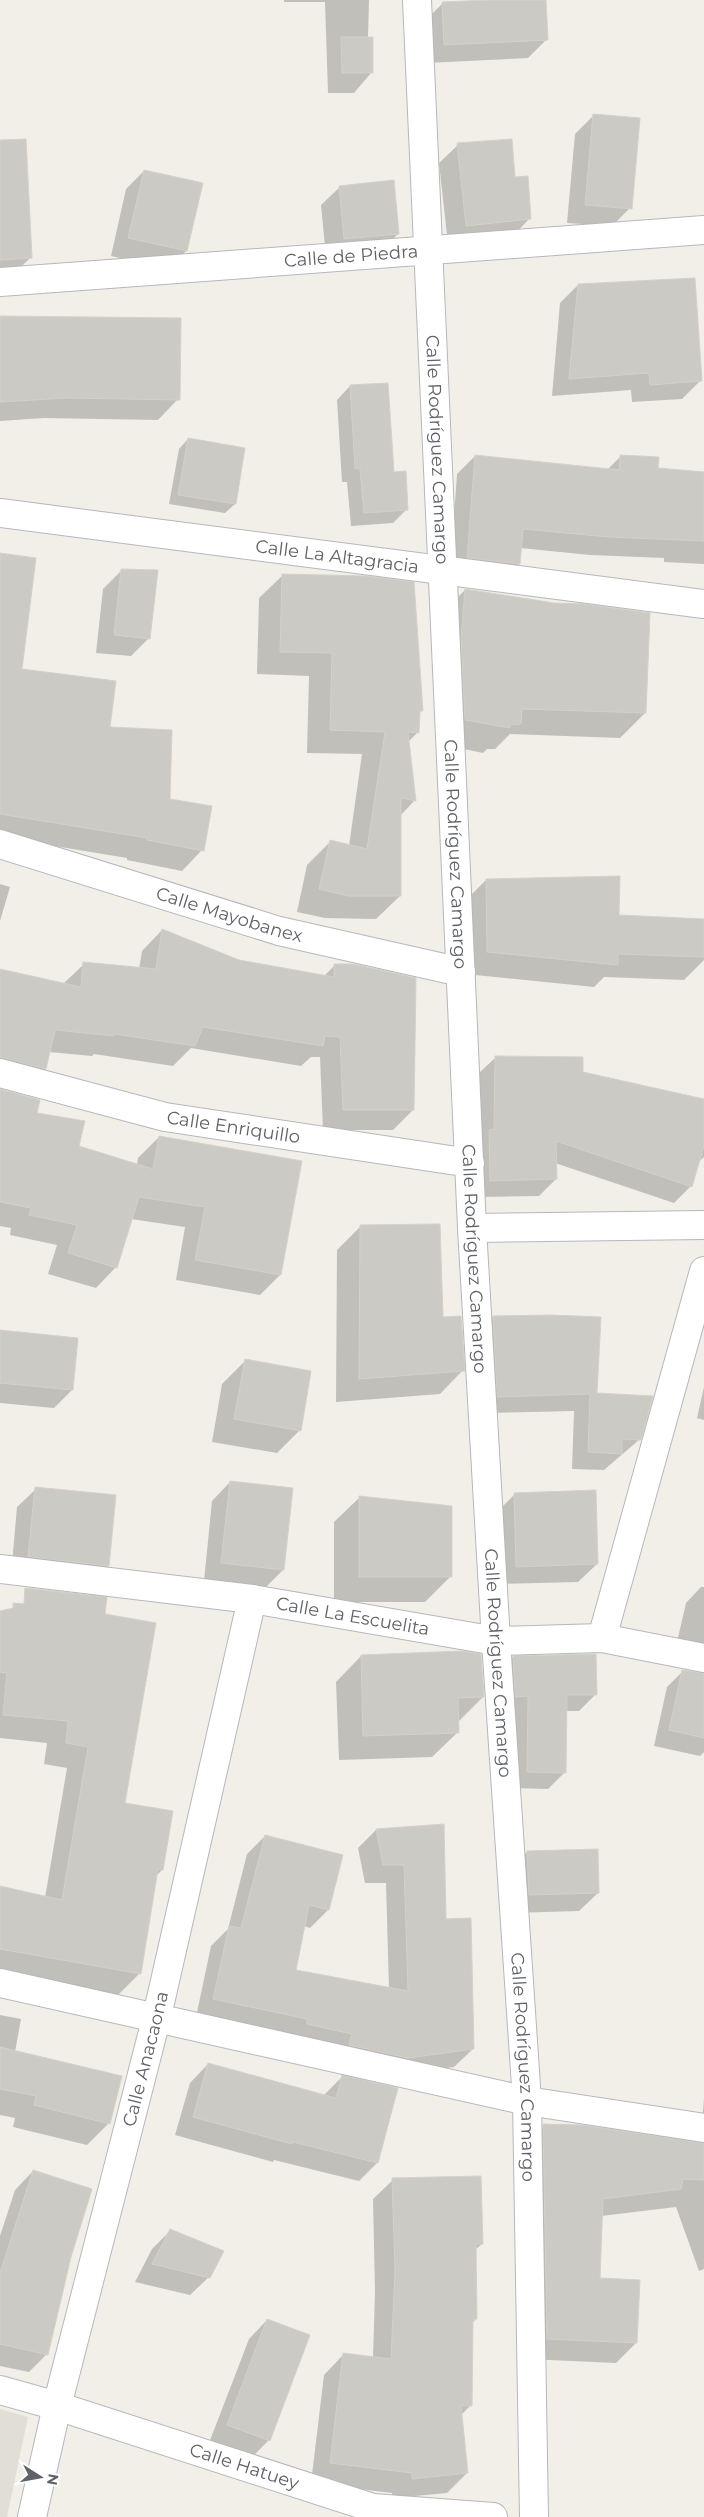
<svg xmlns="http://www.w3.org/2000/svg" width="704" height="2517" font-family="Montserrat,sans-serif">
<rect width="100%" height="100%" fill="#f1efe8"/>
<path fill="#e1ded6" d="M0 2409 28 2417 7 2517H0Z"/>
<path fill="#0003" d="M284 0H369L368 38 372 72 354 93H328L325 2H284Z
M513 0H545L547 39 528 58 426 63 424 22 442 4Z
M594 115 630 208 612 226 567 223 575 134Z
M458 145 514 178 530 218 512 237 448 244 439 163Z
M144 171 186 251 168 269 111 256 126 189Z
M340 187 398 234 379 252 326 257 321 205Z
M0 195 31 257 13 275 0 276Z
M578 285 701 380 682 399 632 402 631 390 552 396 560 303Z
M0 317 178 399 158 420 44 418 0 421Z
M350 386 407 509 393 523 351 526 347 482H342L337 400Z
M188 439 243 449 235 504 225 513 169 504 179 449Z
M475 456 607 470 620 457 657 469 704 472V564L664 562V558L590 555 520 548 519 564 500 582 450 576 457 474Z
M121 571 149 638 131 656 96 653 103 589Z
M283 575 421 711 419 714 418 732 408 742 415 800 400 816V896L376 919 325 918 297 912 307 865 330 842 349 846 362 754 307 753 309 676 257 674 259 598Z
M465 590 645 713 620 738 510 734 495 749H487L483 753 440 744V615Z
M0 700 108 729 169 800 202 850 182 871 127 860V858L0 837Z
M486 880 618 916 704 920V960L684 980 604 977 594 987 465 974 463 903Z
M0 884 10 887 0 921Z
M162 930 238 961 324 976 335 965 413 1110 393 1130H323L320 1057H311L301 1066 191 1048 173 1066 94 1054 92 1056 49 1052 45 1069 25 1089 0 1083V970L63 984 84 964 139 969 142 951Z
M495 1058 581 1073 704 1100V1157L697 1163 691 1186 674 1203 555 1163 556 1179 539 1196 474 1197 478 1074Z
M0 1090 35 1114 78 1147 137 1165 138 1158 159 1137 280 1275 260 1295 176 1280 185 1227 131 1219 116 1267 96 1288 48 1274 57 1245 10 1235 11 1228 0 1226Z
M360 1227 442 1318 463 1370 440 1394 336 1402 337 1250Z
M493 1317 596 1395 640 1439 604 1470 572 1469 574 1411 481 1413 476 1334Z
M0 1331 72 1390 54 1408 0 1403Z
M245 1361 300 1430 277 1453 212 1442 222 1384Z
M704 1387V1420L697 1418Z
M230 1482 283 1570 265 1588 204 1581 212 1501Z
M36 1489 108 1566 90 1584 11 1575 17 1507Z
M515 1494 597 1564 578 1582 498 1584 496 1513Z
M360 1497 450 1577 425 1602H334V1522Z
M701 1587H704V1752L700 1756 654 1746 667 1687 683 1671 704 1674V1669L674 1655 686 1603Z
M0 1613 104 1615 123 1804 162 1870 156 1876 140 1973 118 1995 0 1975V1888L45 1898 67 1768 44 1764 47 1743 0 1738Z
M361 1656 483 1697 457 1723 458 1732 432 1757 339 1760 336 1682Z
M513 1657 596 1694 579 1711H565L564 1773 548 1789 511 1788 497 1674Z
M443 1825 445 1920 473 2049 454 2067 389 2076 196 2017 211 1946 228 1929 247 1854 265 1836 328 1910 310 1928 304 1926 294 1971 389 1989 386 1883H365L358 1848 376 1830Z
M527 1852 598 1893 579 1911 511 1913 509 1871Z
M0 2015 21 2019 15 2052 109 2123 87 2145 13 2127 15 2118 0 2115Z
M208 2064 323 2096 342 2077 377 2163 359 2181 274 2160 273 2162 175 2135 190 2083Z
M704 2099V2269L699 2271 676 2207 601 2216 599 2279 636 2343 616 2363 527 2359 523 2145 544 2125 700 2144Z
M33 2171 69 2257 47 2354 29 2372 0 2366V2236L15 2190Z
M393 2180 482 2244 475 2250 476 2319 472 2323 470 2406 461 2415 467 2473 447 2493 393 2498 392 2493 311 2483 324 2375 343 2355 373 2358 375 2292 373 2199Z
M171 2230 209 2277 190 2295 135 2282 152 2249Z
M267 2320 269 2440 251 2458 209 2443 249 2339Z"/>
<path fill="#cccac5" stroke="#d6d1c6" d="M489 0H546L548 40 444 45 442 2Z
M341 37H373V73H342Z
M593 114 640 118 632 209 585 205Z
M26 139 32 258 0 260V140Z
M512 139 515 177 528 176 531 219 466 226 457 143Z
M144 170 203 183 187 251 128 238Z
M394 180 399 234 344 239 339 186Z
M695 278 702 381 650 385 649 373 569 379 578 284Z
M0 316 181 318 180 400 66 398 0 402Z
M388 383 394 472 406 471 408 510 364 513 360 469 355 468 350 385Z
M188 438 245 448 236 504 178 495Z
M475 455 619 470 620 455 659 457 658 468 704 472V541L609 537 523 529 520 564 467 558Z
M0 553 36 558 22 669 116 681 110 727 172 730 170 799 212 806 204 851 147 840V838L0 814Z
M121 569 158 570 150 639 114 635Z
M282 574 365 576 414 582 423 711H420L419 733 408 732 416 801 401 798V896H348L319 889 330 840 367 849 385 732 330 730 332 653 280 652Z
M465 589 554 603 584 604 650 613 646 713 522 709 521 724 510 725V728L465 720 461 639Z
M620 876 619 915 704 919V957L618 954V965L487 952 486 879Z
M162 929 239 960 334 977V964H353L416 978 414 1110H343L340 1037 325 1036 323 1046 203 1027 195 1046 114 1034V1036L55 1030 46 1069 0 1058V969L81 987 83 962 156 969Z
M495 1056 583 1057V1072L704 1099V1146L692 1187 556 1141 557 1179 490 1181 489 1130 494 1129Z
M0 1089 40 1100 37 1113 85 1121 79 1146 153 1169 159 1136 302 1161 281 1275 195 1260 205 1207 139 1197 117 1268 68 1253 77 1225 29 1215 31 1208 0 1202Z
M440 1224 443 1317 461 1316 465 1371 359 1379 360 1225Z
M551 1315 601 1317 597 1393 653 1396 641 1440 622 1439V1454L588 1452 590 1394 497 1397 493 1316Z
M0 1330 78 1338 73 1390 0 1383Z
M245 1359 311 1371 301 1431 234 1419Z
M230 1481 293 1488 284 1570 221 1563Z
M35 1487 116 1495 109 1566 28 1557Z
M596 1490 598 1564 516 1567 514 1493Z
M359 1496 452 1506V1577H359Z
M25 1588 107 1597 105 1614 156 1623 125 1803 173 1811 163 1870 158 1869 141 1974 0 1949V1886L62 1900 88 1747 66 1743 68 1721 3 1715 7 1673 0 1672V1611L13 1608V1603L24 1604Z
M462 1651 481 1654 484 1697 458 1698 459 1733 363 1736 361 1655Z
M596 1654 597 1695H567L566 1773 527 1772 528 1696 515 1697 513 1656Z
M682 1670 704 1673V1738L669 1730Z
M444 1824 446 1919 471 1918 474 2049 408 2058 349 2045 352 2034 307 2024V2019L213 1999 229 1926 241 1928 265 1835 343 1855 329 1910 309 1905 296 1970 408 1991 404 1865H383L376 1829Z
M598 1849 599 1893 529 1895 527 1851Z
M0 2047 122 2076 110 2124 34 2105 36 2096 0 2089Z
M208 2063 336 2098 342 2075 398 2088 378 2163 293 2142 292 2144 193 2117Z
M543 2124 582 2125 704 2143V2180L683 2179 681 2189 603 2199 600 2278 640 2280 637 2343 547 2339Z
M33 2170 92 2189 71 2257 48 2355 0 2344V2273Z
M481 2176 483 2244H476L477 2319H473L472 2406H461L468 2473 412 2479V2473L330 2463 343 2353 391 2359 395 2271 392 2178Z
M170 2229 224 2251 210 2278 152 2264Z
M267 2319 310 2335 270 2441 227 2425Z"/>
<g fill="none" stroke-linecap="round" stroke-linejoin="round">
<defs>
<g id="minor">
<path id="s1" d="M417 0 472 1228 496 1641 527 2101 534 2517"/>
<path id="s2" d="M0 282 704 230"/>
<path id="s3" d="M0 513 704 604"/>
<path id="s4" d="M0 844 279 931 461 972"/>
<path id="s5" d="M0 1073 165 1117 470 1163"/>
<path d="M472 1228 704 1225"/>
<path id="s6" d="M0 1569 252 1599 496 1641 602 1638 704 1658"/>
<path d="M602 1638 704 1271"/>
<path d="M0 1983 527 2101 704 2128"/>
<path id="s7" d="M0 2390 57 2406 373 2508 493 2517"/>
<path id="s8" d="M32 2517 57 2406 157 2016 252 1599"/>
</g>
</defs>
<use href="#minor" stroke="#b5b8bc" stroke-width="30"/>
<use href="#minor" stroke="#fff" stroke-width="28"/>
</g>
<g text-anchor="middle" stroke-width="4" stroke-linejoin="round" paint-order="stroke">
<g font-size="18" fill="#5f6368" stroke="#fff">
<text dy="6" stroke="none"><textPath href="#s2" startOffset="352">Calle de Piedra</textPath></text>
<text dy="6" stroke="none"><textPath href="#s1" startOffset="450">Calle Rodríguez Camargo</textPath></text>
<text dy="6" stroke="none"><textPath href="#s3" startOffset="340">Calle La Altagracia</textPath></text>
<text dy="6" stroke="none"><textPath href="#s1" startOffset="855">Calle Rodríguez Camargo</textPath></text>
<text dy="6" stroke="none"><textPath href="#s4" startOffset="240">Calle Mayobanex</textPath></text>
<text dy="6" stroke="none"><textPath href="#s5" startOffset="240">Calle Enriquillo</textPath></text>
<text dy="6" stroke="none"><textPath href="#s1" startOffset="1260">Calle Rodríguez Camargo</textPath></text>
<text dy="6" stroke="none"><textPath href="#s6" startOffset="356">Calle La Escuelita</textPath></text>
<text dy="6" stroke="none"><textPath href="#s1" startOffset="1665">Calle Rodríguez Camargo</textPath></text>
<text dy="6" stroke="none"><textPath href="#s8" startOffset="472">Calle Anacaona</textPath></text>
<text dy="6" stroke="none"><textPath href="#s1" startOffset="2070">Calle Rodríguez Camargo</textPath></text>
<text dy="6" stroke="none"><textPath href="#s7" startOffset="256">Calle Hatuey</textPath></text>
</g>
</g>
<g transform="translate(40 2477) rotate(101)" stroke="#ffffff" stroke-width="4" paint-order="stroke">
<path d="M0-4L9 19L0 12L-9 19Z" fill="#5f6368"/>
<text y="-8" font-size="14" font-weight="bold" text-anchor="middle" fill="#5f6368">N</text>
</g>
</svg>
